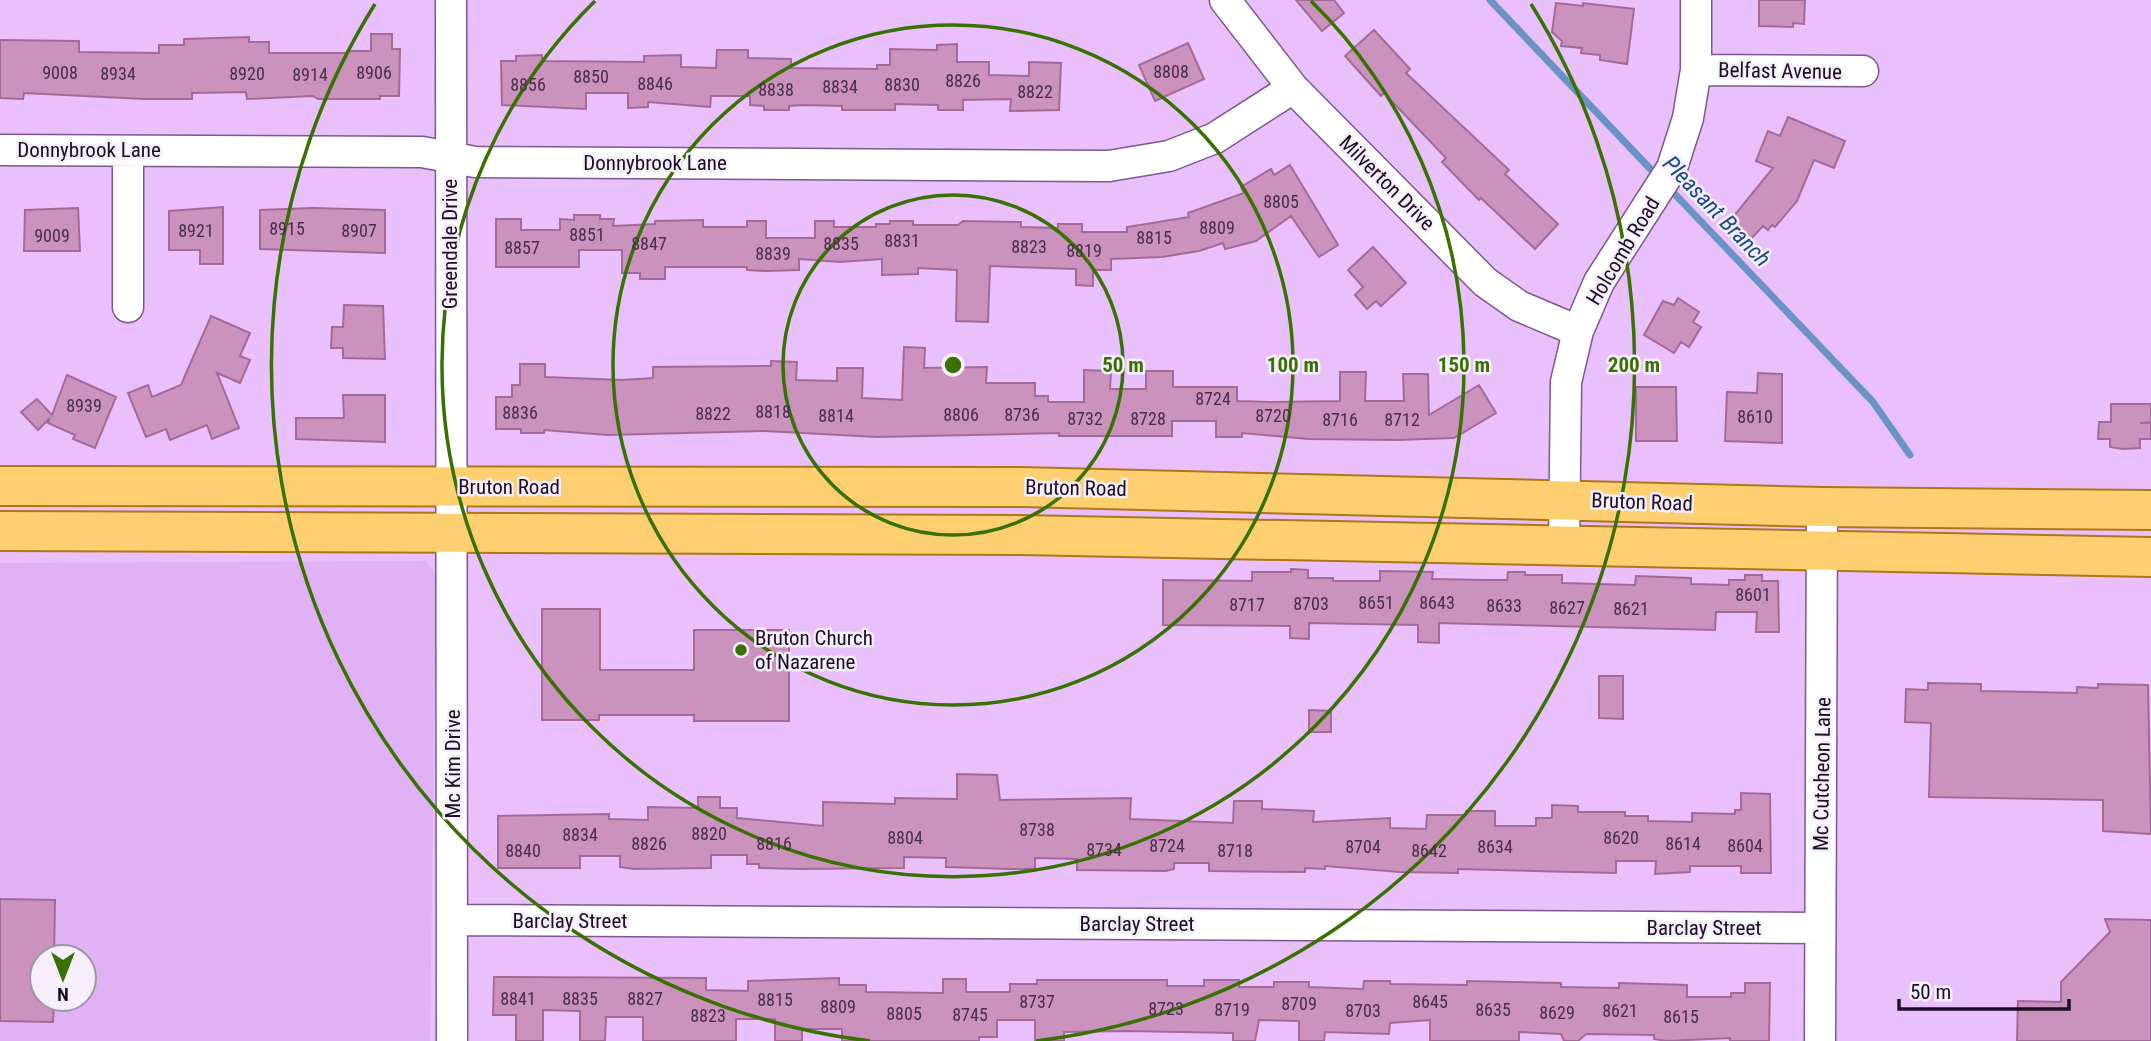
<svg xmlns="http://www.w3.org/2000/svg" width="2151" height="1041" font-family="'Roboto Condensed',sans-serif">
<rect width="100%" height="100%" fill="#e9bffc"/>
<path fill="#e0b1f4" fill-rule="evenodd" d="M426 561 436 575 430 1041H0V563ZM42 957H84V999H42Z"/>
<g fill="none" stroke-linecap="round" stroke-linejoin="round">
<path stroke="#6b92c5" stroke-width="7" d="M1490 0 1658 177
M1669 188 1873 402 1910 455"/>
</g>
<path fill="#ca92bd" stroke="#a46a97" stroke-width="2" d="M1296 0H1334L1344 13 1322 31Z
M1759 0H1805L1804 24 1793 23V27L1759 26Z
M1556 3 1583 6V3L1634 9 1627 64 1600 60V55L1581 53 1582 48 1561 46 1562 41 1552 32Z
M1374 30 1410 69 1406 73 1509 170 1505 174 1558 224 1535 249 1481 198 1479 200 1442 162 1446 158 1384 93 1381 96 1345 56Z
M371 34H392V49H400L399 96H380V99H318L313 96 247 99 246 92 192 93V99H144L24 93 23 99 0 98V40L79 41V52L159 53V45H184V39L249 37V42H269V53H348V51H371Z
M1188 43 1204 79 1155 101 1139 65Z
M957 44V62H989V75L1029 76V62L1061 63 1059 110 1010 111 1011 99 963 100V110H938V105L895 104V110H842V106L802 105 789 106V110H764V106L750 105V96H711L710 107 648 102V107L628 108V93H586V109L502 105 501 61H516V56L542 55V61L644 62V56L681 55V67L716 68 717 50H748V58L791 59V68L877 69V65H890V49L937 50V45Z
M1788 117 1845 141 1834 168 1814 160 1797 201 1775 227 1772 225 1768 230 1763 226 1749 241 1729 222 1773 168 1756 161 1768 131 1780 136Z
M1290 165 1338 245 1319 257 1291 216 1256 241 1225 249 1223 243 1199 251 1162 257 1111 259V270H1093V286L1076 285V269L990 266 988 322 956 321 957 270 918 268V274L882 275V259L840 262 799 259V270L766 271 747 270V267H665V279H640V273H622V250H579V267H496V219H521V230H560V219L574 220V215H600V219H614L613 226 655 224V221L703 220V227H747V221H766V238H815V221H834V227H876V224H890V221H913V225H958L963 221 1021 222V227L1058 228V224H1082V232H1127V227L1189 217 1188 213 1244 193 1241 187 1271 169 1274 175Z
M223 207V264H200V250H169V211Z
M78 208 80 251H24L25 210Z
M313 208 385 210V253L260 249V210Z
M1373 247 1406 283 1381 306 1376 301 1367 309 1355 295 1363 287 1348 270Z
M1678 298 1699 312 1693 322 1701 327 1689 347 1681 342 1674 353 1644 335 1663 301 1674 305Z
M344 305 383 306 385 359 343 358V348H331L332 327H343Z
M211 316 250 333 240 356 250 360 240 383 217 373 239 428 212 439 207 425 170 440 166 429 146 437 128 393 148 385 152 397 181 385Z
M904 347 925 348 924 368 987 367 986 383H1035V396H1048V402H1084V370L1111 371 1110 389H1146V371H1173V387H1237V401L1271 402 1340 401V372H1366L1365 401H1404L1403 374H1428L1429 415 1479 385 1496 413 1454 438 1397 440 1308 439 1242 433V437H1216V421H1172V436H1059V433L877 437 765 431 607 435 544 430V433H521V429H496V397H512V385H520V364H545V377L622 380 653 378V367L771 366V361L797 362 796 380 837 381V368H863L862 398 902 400Z
M1758 373 1782 374V443L1725 441 1727 392 1757 393Z
M67 375 116 397 95 448 73 439 75 435 48 423 50 418 38 430 21 412 37 399 52 415Z
M1636 387H1676L1677 441H1636Z
M343 395H385V442L296 439V418H344Z
M2111 404H2151V422L2140 423H2151V439H2140V448L2122 449 2110 447V439H2098L2099 422H2111Z
M1291 569 1308 570V578H1333V581H1380V571L1433 572 1432 579 1483 580H1507L1508 572H1525V575H1562V583L1635 585 1636 576 1691 578V584L1729 585V580H1745V575H1762V581H1778L1779 632H1756L1757 612H1716L1715 630 1439 623V643L1418 642V625L1309 623V639L1290 638V626L1163 625V580L1252 581V572H1291Z
M542 609H600V670H694V630H789V721H694V715H599V720H542Z
M1599 676H1623V719L1599 718Z
M1928 683 1981 684V691L2077 693V687L2098 688V684L2148 685 2151 834 2103 831V800L1929 797 1931 723 1905 722 1906 689 1928 690Z
M1309 710 1331 711V732H1309Z
M957 774 997 775 1000 800 1131 798 1130 819 1233 823 1234 801H1262V809L1314 811 1313 822 1390 818V828L1426 829 1427 815H1466V811H1495V826H1536V818H1552V805L1578 806V812H1625V816H1648V821L1692 822V813L1735 814V810H1741V793L1770 794 1771 873H1741V866H1690V872L1655 874 1656 861H1616V873L1458 869V873L1400 872 1325 866V869L1305 868V872L1209 871V863H1174V869L1166 871 1077 870V859L1035 858V869H1009L946 867V858L904 857V868L801 869 759 868V864H747V855H711V868L634 869 620 867V856H580V868H498V816L609 814V819L648 820V807L698 808V797H720V808H737V818L823 826V802L895 804V798L957 799Z
M0 899 55 900 54 957H42V999H54L53 1022 0 1021Z
M2105 919 2151 920V1041H2017L2018 1001 2061 1002V982L2110 932Z
M494 977 706 978V990L748 991V981L839 978V985H866V992L943 993V979H966V992H1010V984H1037V980H1167V986H1204V980H1239V987H1274V982H1309V987L1363 989 1364 981H1390V984L1467 985V981L1561 983V987L1619 988V983L1687 985V997H1731V993H1745V983H1770L1769 1041H1730V1038L1667 1041 1654 1039V1035L1586 1034 1578 1041H1564L1561 1034 1519 1032V1041H1430V1020L1390 1023 1389 1034 1325 1032 1324 1041H1299V1021L1259 1020 1255 1041H1233V1033L1128 1031 1064 1032V1041H1035V1020H997V1037H979V1041H842V1029H802V1041H775V1019H736V1041H643V1017H606L605 1041H580V1011L543 1010V1041H516V1015H493Z"/>
<g fill="none" stroke-linecap="round" stroke-linejoin="round">
<defs>
<path id="minor" d="M451 0 452 1041
M1225 0 1293 88 1485 282 1519 306 1578 331
M1696 70 1863 71
M0 150 422 152 475 162 1109 166 1169 156 1215 138 1293 88
M128 151V307
M1564 546 1566 382 1578 331 1599 282 1672 168 1688 118 1696 70V0
M454 920 1820 928
M1820 1041 1822 507"/>
<path id="major" d="M0 486 1021 487 1822 507 2151 510
M0 531 1021 535 2151 557"/>
</defs>
<use href="#minor" stroke="#7d578d" stroke-width="33"/>
<use href="#major" stroke="#af7616" stroke-width="42"/>
<use href="#minor" stroke="#fff" stroke-width="30"/>
<use href="#major" stroke="#fecf70" stroke-width="38"/>
</g>
<g fill="none" stroke="#377101" stroke-width="3.5">
<circle cx="953" cy="365" r="170"/>
<circle cx="953" cy="365" r="340"/>
<path d="M1311 1A511 511 0 1 1 595 1"/>
<path d="M870 1041A681 681 0 0 1 375 4M1531 4A681 681 0 0 1 1036 1041"/>
</g>
<circle fill="#377101" stroke="#f7eefb" stroke-width="2.5" cx="741" cy="650" r="7"/>
<g text-anchor="middle" stroke-width="5" stroke-linejoin="round" paint-order="stroke">
<g font-size="18" fill="#482e49">
<text x="1171" y="78">8808</text>
<text x="60" y="79">9008</text>
<text x="374" y="79">8906</text>
<text x="118" y="80">8934</text>
<text x="247" y="80">8920</text>
<text x="310" y="81">8914</text>
<text x="591" y="83">8850</text>
<text x="963" y="87">8826</text>
<text x="655" y="90">8846</text>
<text x="528" y="91">8856</text>
<text x="902" y="91">8830</text>
<text x="840" y="93">8834</text>
<text x="776" y="96">8838</text>
<text x="1035" y="98">8822</text>
<text x="1281" y="208">8805</text>
<text x="1217" y="234">8809</text>
<text x="287" y="235">8915</text>
<text x="196" y="237">8921</text>
<text x="359" y="237">8907</text>
<text x="587" y="241">8851</text>
<text x="52" y="242">9009</text>
<text x="1154" y="244">8815</text>
<text x="902" y="247">8831</text>
<text x="649" y="250">8847</text>
<text x="841" y="250">8835</text>
<text x="1029" y="253">8823</text>
<text x="522" y="254">8857</text>
<text x="1084" y="257">8819</text>
<text x="773" y="260">8839</text>
<text x="1213" y="405">8724</text>
<text x="84" y="412">8939</text>
<text x="773" y="418">8818</text>
<text x="520" y="419">8836</text>
<text x="713" y="420">8822</text>
<text x="961" y="421">8806</text>
<text x="1022" y="421">8736</text>
<text x="836" y="422">8814</text>
<text x="1273" y="422">8720</text>
<text x="1755" y="423">8610</text>
<text x="1085" y="425">8732</text>
<text x="1148" y="425">8728</text>
<text x="1340" y="426">8716</text>
<text x="1402" y="426">8712</text>
<text x="1753" y="601">8601</text>
<text x="1376" y="609">8651</text>
<text x="1437" y="609">8643</text>
<text x="1311" y="610">8703</text>
<text x="1247" y="611">8717</text>
<text x="1504" y="612">8633</text>
<text x="1567" y="614">8627</text>
<text x="1631" y="615">8621</text>
<text x="1037" y="836">8738</text>
<text x="709" y="840">8820</text>
<text x="580" y="841">8834</text>
<text x="905" y="844">8804</text>
<text x="1621" y="844">8620</text>
<text x="649" y="850">8826</text>
<text x="774" y="850">8816</text>
<text x="1683" y="850">8614</text>
<text x="1167" y="852">8724</text>
<text x="1745" y="852">8604</text>
<text x="1363" y="853">8704</text>
<text x="1495" y="853">8634</text>
<text x="1104" y="856">8734</text>
<text x="523" y="857">8840</text>
<text x="1235" y="857">8718</text>
<text x="1429" y="857">8642</text>
<text x="518" y="1005">8841</text>
<text x="580" y="1005">8835</text>
<text x="645" y="1005">8827</text>
<text x="775" y="1006">8815</text>
<text x="1037" y="1008">8737</text>
<text x="1430" y="1008">8645</text>
<text x="1299" y="1010">8709</text>
<text x="838" y="1013">8809</text>
<text x="1166" y="1015">8723</text>
<text x="1232" y="1016">8719</text>
<text x="1493" y="1016">8635</text>
<text x="1363" y="1017">8703</text>
<text x="1620" y="1017">8621</text>
<text x="1557" y="1019">8629</text>
<text x="904" y="1020">8805</text>
<text x="970" y="1021">8745</text>
<text x="708" y="1022">8823</text>
<text x="1681" y="1023">8615</text>
</g>
<g font-size="21" fill="#1c0d22" stroke="#f7eefb">
<text transform="translate(1780 71) rotate(1)" y="7">Belfast Avenue</text>
<text x="89" y="157">Donnybrook Lane</text>
<text x="655" y="170">Donnybrook Lane</text>
<text transform="translate(1387 183) rotate(45)" y="7">Milverton Drive</text>
<text transform="translate(450 244) rotate(-90)" y="7">Greendale Drive</text>
<text transform="translate(1623 251) rotate(-59)" y="7">Holcomb Road</text>
<text x="509" y="494">Bruton Road</text>
<text transform="translate(1076 488) rotate(1)" y="7">Bruton Road</text>
<text transform="translate(1642 502) rotate(2)" y="7">Bruton Road</text>
<text transform="translate(453 764) rotate(-90)" y="7">Mc Kim Drive</text>
<text transform="translate(1822 774) rotate(-89)" y="7">Mc Cutcheon Lane</text>
<text x="570" y="928">Barclay Street</text>
<text x="1137" y="931">Barclay Street</text>
<text x="1704" y="935">Barclay Street</text>
</g>
<g font-size="21" fill="#1c0d22" stroke="#f7eefb" text-anchor="start">
<text x="755" y="645">Bruton Church<tspan x="755" dy="24">of Nazarene</tspan></text>
</g>
<g font-size="23" font-style="italic" fill="#154a88" stroke="#f7eefb">
<text transform="translate(1717 211) rotate(46)" y="8">Pleasant Branch</text>
</g>
</g>
<circle cx="953" cy="365" r="10" fill="#377101" stroke="#f7eefb" stroke-width="3.5"/>
<g font-size="21" text-anchor="middle" font-weight="bold" fill="#377101" stroke="#f7eefb" stroke-width="5" stroke-linejoin="round" paint-order="stroke">
<text x="1123" y="372">50 m</text>
<text x="1293" y="372">100 m</text>
<text x="1464" y="372">150 m</text>
<text x="1634" y="372">200 m</text>
</g>
<g transform="translate(63 978) rotate(180)"><circle r="33" fill="#f7eefb" stroke="#9f94a4" stroke-width="2"/>
<path d="M0-5L12 26L0 18L-12 26Z" fill="#377101"/>
<text y="-10" font-size="19" font-weight="bold" text-anchor="middle" fill="#1c0d22">N</text>
</g>
<path d="M1899 999v10h170v-10" fill="none" stroke="#1c0d22" stroke-width="3.5"/>
<text x="1910" y="999" font-size="21" fill="#1c0d22" stroke="#f7eefb" stroke-width="5" paint-order="stroke">50 m</text>
</svg>
